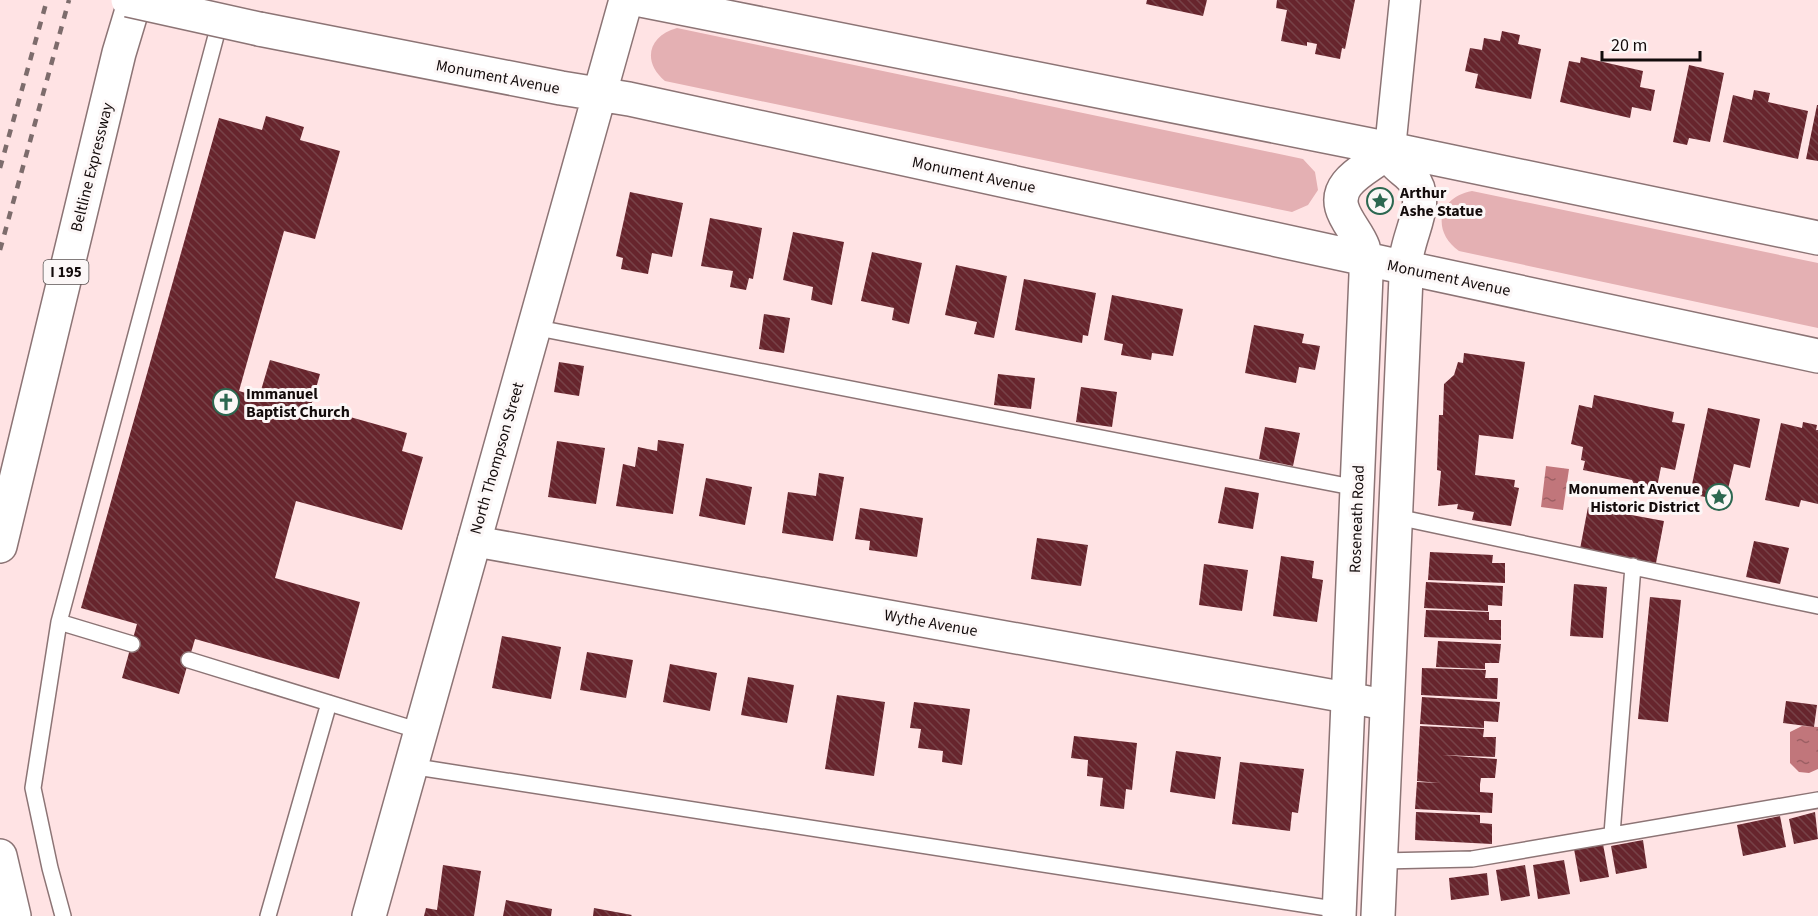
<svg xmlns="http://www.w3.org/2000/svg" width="1818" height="916" font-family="'Source Sans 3',sans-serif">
<defs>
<pattern id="water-ripples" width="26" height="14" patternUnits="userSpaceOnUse" patternTransform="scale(1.5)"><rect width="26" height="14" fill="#c1767b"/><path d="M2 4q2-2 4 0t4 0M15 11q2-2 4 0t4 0" fill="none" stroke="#9c5f63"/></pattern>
<pattern id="building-back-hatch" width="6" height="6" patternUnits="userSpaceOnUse" patternTransform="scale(1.5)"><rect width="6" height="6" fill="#67252d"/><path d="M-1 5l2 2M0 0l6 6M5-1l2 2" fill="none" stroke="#774248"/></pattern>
</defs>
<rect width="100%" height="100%" fill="#ffe3e4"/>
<path fill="#e4b0b3" d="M677 28 1303 159 1315 172 1318 190 1308 205 1292 212 665 81C642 62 648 36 677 28Z
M1472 191 1818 263V328L1459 251C1431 231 1438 197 1472 191Z"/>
<path fill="url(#water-ripples)" d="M1546 466 1569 469 1563 510 1541 507Z
M1802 726 1818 727V769L1809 773 1799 772 1790 763V732Z"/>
<path fill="url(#building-back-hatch)" d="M1147 0H1207L1203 16 1146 4Z
M1277 0H1355L1345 49 1342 48 1340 59 1315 54 1317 44 1307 42V46L1281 41 1287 10 1276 8Z
M1502 31 1520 35 1518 44 1541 49 1531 99 1475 88 1478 74 1465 71 1470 48 1482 50 1484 38 1500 41Z
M1581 57 1643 71 1640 87 1655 90 1651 111 1632 107 1630 118 1560 102 1569 61 1580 63Z
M1689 65 1724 73 1710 142 1689 138 1687 145 1673 142Z
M1754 90 1770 93 1768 102 1808 111 1798 159 1723 142 1733 95 1752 100Z
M1817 105H1818V161L1806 159Z
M266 116 304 127 300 140 340 151 315 239 284 231 239 391 259 397 270 360 320 374 311 406 407 433 402 451 423 457 402 530 296 501 275 578 360 602 339 679 195 639 179 694 122 678 137 624 81 608 219 118 262 130Z
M630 192 683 203 672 257 652 253 648 274 621 269 623 258 616 256Z
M710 218 762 228 753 279 749 278 746 290 730 287 733 271 701 266Z
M793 232 844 242 832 305 811 300 813 287 783 280Z
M872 252 922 263 909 324 892 320 894 308 861 301Z
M956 265 1007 276 994 338 974 334 977 322 945 315Z
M1024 279 1096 293 1088 336 1083 335 1082 343 1015 330Z
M1112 295 1183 309 1173 356 1152 353 1151 360 1121 355 1123 344 1104 340Z
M764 314 790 318 784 353 759 349Z
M1254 325 1304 334 1302 343 1320 346 1315 370 1299 367 1296 383 1245 373Z
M1464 353 1525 362 1513 439 1479 435 1475 475 1515 480 1514 487 1519 488 1511 526 1472 520 1474 512 1457 509 1458 504 1438 506 1441 471 1437 470 1439 415H1443L1444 384 1454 375 1458 362 1463 363Z
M559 362 584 366 579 396 554 392Z
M998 374 1035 378 1031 409 994 405Z
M1081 387 1117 392 1112 427 1076 422Z
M1594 395 1674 412 1672 422 1685 424 1675 470 1661 467 1656 492 1636 488 1632 480 1583 470 1585 461 1581 460 1583 447 1571 444 1579 405 1592 408Z
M1708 408 1760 419 1750 468 1734 464 1728 489 1718 487 1715 499 1690 494Z
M1803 422 1817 425 1816 430H1818V504L1801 500 1799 507 1765 500 1781 423 1802 428Z
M1265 427 1300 433 1293 466 1259 459Z
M658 440 684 444 673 514 616 506 623 464 635 467 638 447 657 451Z
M557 441 605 448 596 504 548 497Z
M819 473 844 477 833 541 782 533 788 492 816 496Z
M706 478 752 487 745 525 699 516Z
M1225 487 1259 493 1253 529 1218 523Z
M1588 507 1664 521 1656 563 1580 549Z
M860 508 923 518 917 557 869 550 870 541 855 539Z
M1037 538 1088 545 1081 586 1031 579Z
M1754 541 1789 548 1780 584 1746 577Z
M1430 552 1493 555 1492 563H1505V583L1428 580Z
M1281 556 1314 561 1312 578 1323 580 1317 622 1273 616Z
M1204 564 1248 570 1242 611 1199 605Z
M1426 582 1503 586 1502 606 1488 605V611L1424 608Z
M1574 584 1607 587 1603 638 1570 636Z
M1650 597 1681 600 1668 722 1638 719Z
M1426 610 1489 612V620H1501V640L1424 637Z
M502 636 561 647 551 699 492 688Z
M1438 641 1501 644 1499 663H1485V669L1436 667Z
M587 652 633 660 626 698 580 690Z
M670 664 717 673 710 711 663 702Z
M1422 668 1486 670 1485 678H1498L1497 699 1421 695Z
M748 677 794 685 787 723 741 715Z
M837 695 885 702 874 776 825 769Z
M1422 697 1500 702 1498 722 1484 721V728L1420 724Z
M1786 701 1817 705 1814 727 1783 723Z
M914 702 970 709 962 765 942 762 943 751 918 748 921 729 910 728Z
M1420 726 1484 729 1483 737H1496L1495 757 1442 755 1497 759 1495 778H1481L1480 784V792L1493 793 1492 813 1415 809 1417 782 1440 783 1417 781Z
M1074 736 1137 743 1132 790 1126 789 1124 809 1100 806 1103 778 1087 776 1088 760 1071 758Z
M1176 751 1221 757 1215 799 1170 792Z
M1240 762 1304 769 1298 813 1292 812 1290 831 1232 824Z
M1416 812 1480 815V823L1492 824V844L1415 840Z
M1815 812 1818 839 1794 844 1789 819Z
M1780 816 1786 847 1743 856 1737 825Z
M1643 840 1647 868 1616 874 1611 846Z
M1603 844 1609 877 1580 882 1574 849Z
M1564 860 1570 894 1538 899 1533 865Z
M443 865 481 871 474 916H424L426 908 437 910Z
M1525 865 1530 896 1501 901 1496 870Z
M1487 873 1489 895 1451 900 1449 878Z
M506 900 552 909 551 916H503Z
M594 908 632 915 631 916H593Z"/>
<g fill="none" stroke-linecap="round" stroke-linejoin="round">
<defs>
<path id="lane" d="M533 327 1357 488
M1397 517 1818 606
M59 622 132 644
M189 660 420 731
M410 766 1340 910
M1612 834 1633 566
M1382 861 1472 859 1818 800
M63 916 50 868 33 788 59 622 220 21
M268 916 329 703"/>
<path id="street" d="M1390 149 1405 0
M473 541 1388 705"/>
<path id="secondary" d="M641 0 1390 149 1818 238
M259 29 561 88 629 99 1407 268 1818 356
M369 916 626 0
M1339 916 1366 275C1366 265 1366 256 1363 247 1356 227 1329 207 1347 184 1359 169 1377 163 1390 149
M1378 916 1407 254C1411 229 1430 200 1412 178 1401 166 1394 168 1390 149"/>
<path id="highway" d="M0 546 119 53 135 0
M0 856 14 916"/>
</defs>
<use href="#lane" stroke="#8c7475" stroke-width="18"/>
<use href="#street" stroke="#8c7475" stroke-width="33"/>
<use href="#secondary" stroke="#8c7475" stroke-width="36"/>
<use href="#highway" stroke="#8c7475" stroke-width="36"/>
<use href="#lane" stroke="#fff" stroke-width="15"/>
<use href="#street" stroke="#fff" stroke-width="30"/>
<use href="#secondary" stroke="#fff" stroke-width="33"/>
<use href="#highway" stroke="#fff" stroke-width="33"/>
<path stroke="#7d6c6c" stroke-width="4.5" stroke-dasharray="8 8" stroke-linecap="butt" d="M0 168 47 0
M0 250 69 0"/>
<defs>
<path id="secondary-bridge" d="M128 0 259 29"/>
</defs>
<use href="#secondary-bridge" stroke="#8c7475" stroke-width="36" stroke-linecap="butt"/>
<use href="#secondary-bridge" stroke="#fff" stroke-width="33"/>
</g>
<defs>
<symbol id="sight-ring" viewBox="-11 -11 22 22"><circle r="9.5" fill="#fcf7f7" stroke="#2c6750" stroke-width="1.5"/><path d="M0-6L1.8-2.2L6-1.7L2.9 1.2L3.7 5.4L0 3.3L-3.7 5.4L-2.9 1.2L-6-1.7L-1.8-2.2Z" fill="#2c6750"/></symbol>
<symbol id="church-ring" viewBox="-11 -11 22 22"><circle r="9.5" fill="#fcf7f7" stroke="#2c6750" stroke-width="1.5"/><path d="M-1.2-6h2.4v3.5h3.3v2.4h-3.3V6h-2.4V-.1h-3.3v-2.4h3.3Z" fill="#2c6750"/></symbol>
</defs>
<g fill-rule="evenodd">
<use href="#sight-ring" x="1365" y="186" width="30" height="30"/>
<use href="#church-ring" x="211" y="387" width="30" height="30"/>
<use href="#sight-ring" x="1704" y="482" width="30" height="30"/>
</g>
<g text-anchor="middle" stroke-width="6" stroke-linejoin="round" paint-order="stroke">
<rect fill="#fcf7f7" stroke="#595252" stroke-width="1.5" x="43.5" y="260" width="45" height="24" rx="4.5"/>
<g font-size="15" font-weight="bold" fill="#130b0b">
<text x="66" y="277">I 195</text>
</g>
<g font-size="16" fill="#130b0b" stroke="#fcf7f7">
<text transform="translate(498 76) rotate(11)" y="6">Monument Avenue</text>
<text transform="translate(91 167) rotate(-76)" y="6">Beltline Expressway</text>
<text transform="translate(974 174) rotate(12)" y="6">Monument Avenue</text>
<text transform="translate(1449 277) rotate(12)" y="6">Monument Avenue</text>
<text transform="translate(496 458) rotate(-74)" y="6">North Thompson Street</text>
<text transform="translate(1356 519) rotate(-88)" y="6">Roseneath Road</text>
<text transform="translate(931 622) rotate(10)" y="6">Wythe Avenue</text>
</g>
<g font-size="16" font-weight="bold" fill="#130b0b" stroke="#fcf7f7" text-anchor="start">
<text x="1400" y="198">Arthur<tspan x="1400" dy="18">Ashe Statue</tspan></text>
<text x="246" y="399">Immanuel<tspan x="246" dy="18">Baptist Church</tspan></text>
<text x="1700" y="494" text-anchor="end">Monument Avenue<tspan x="1700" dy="18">Historic District</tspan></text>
</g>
</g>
<path d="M1602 51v9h98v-9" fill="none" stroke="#130b0b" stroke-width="3"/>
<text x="1611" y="51" font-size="18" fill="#130b0b" stroke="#fcf7f7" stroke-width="4.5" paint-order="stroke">20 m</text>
</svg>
